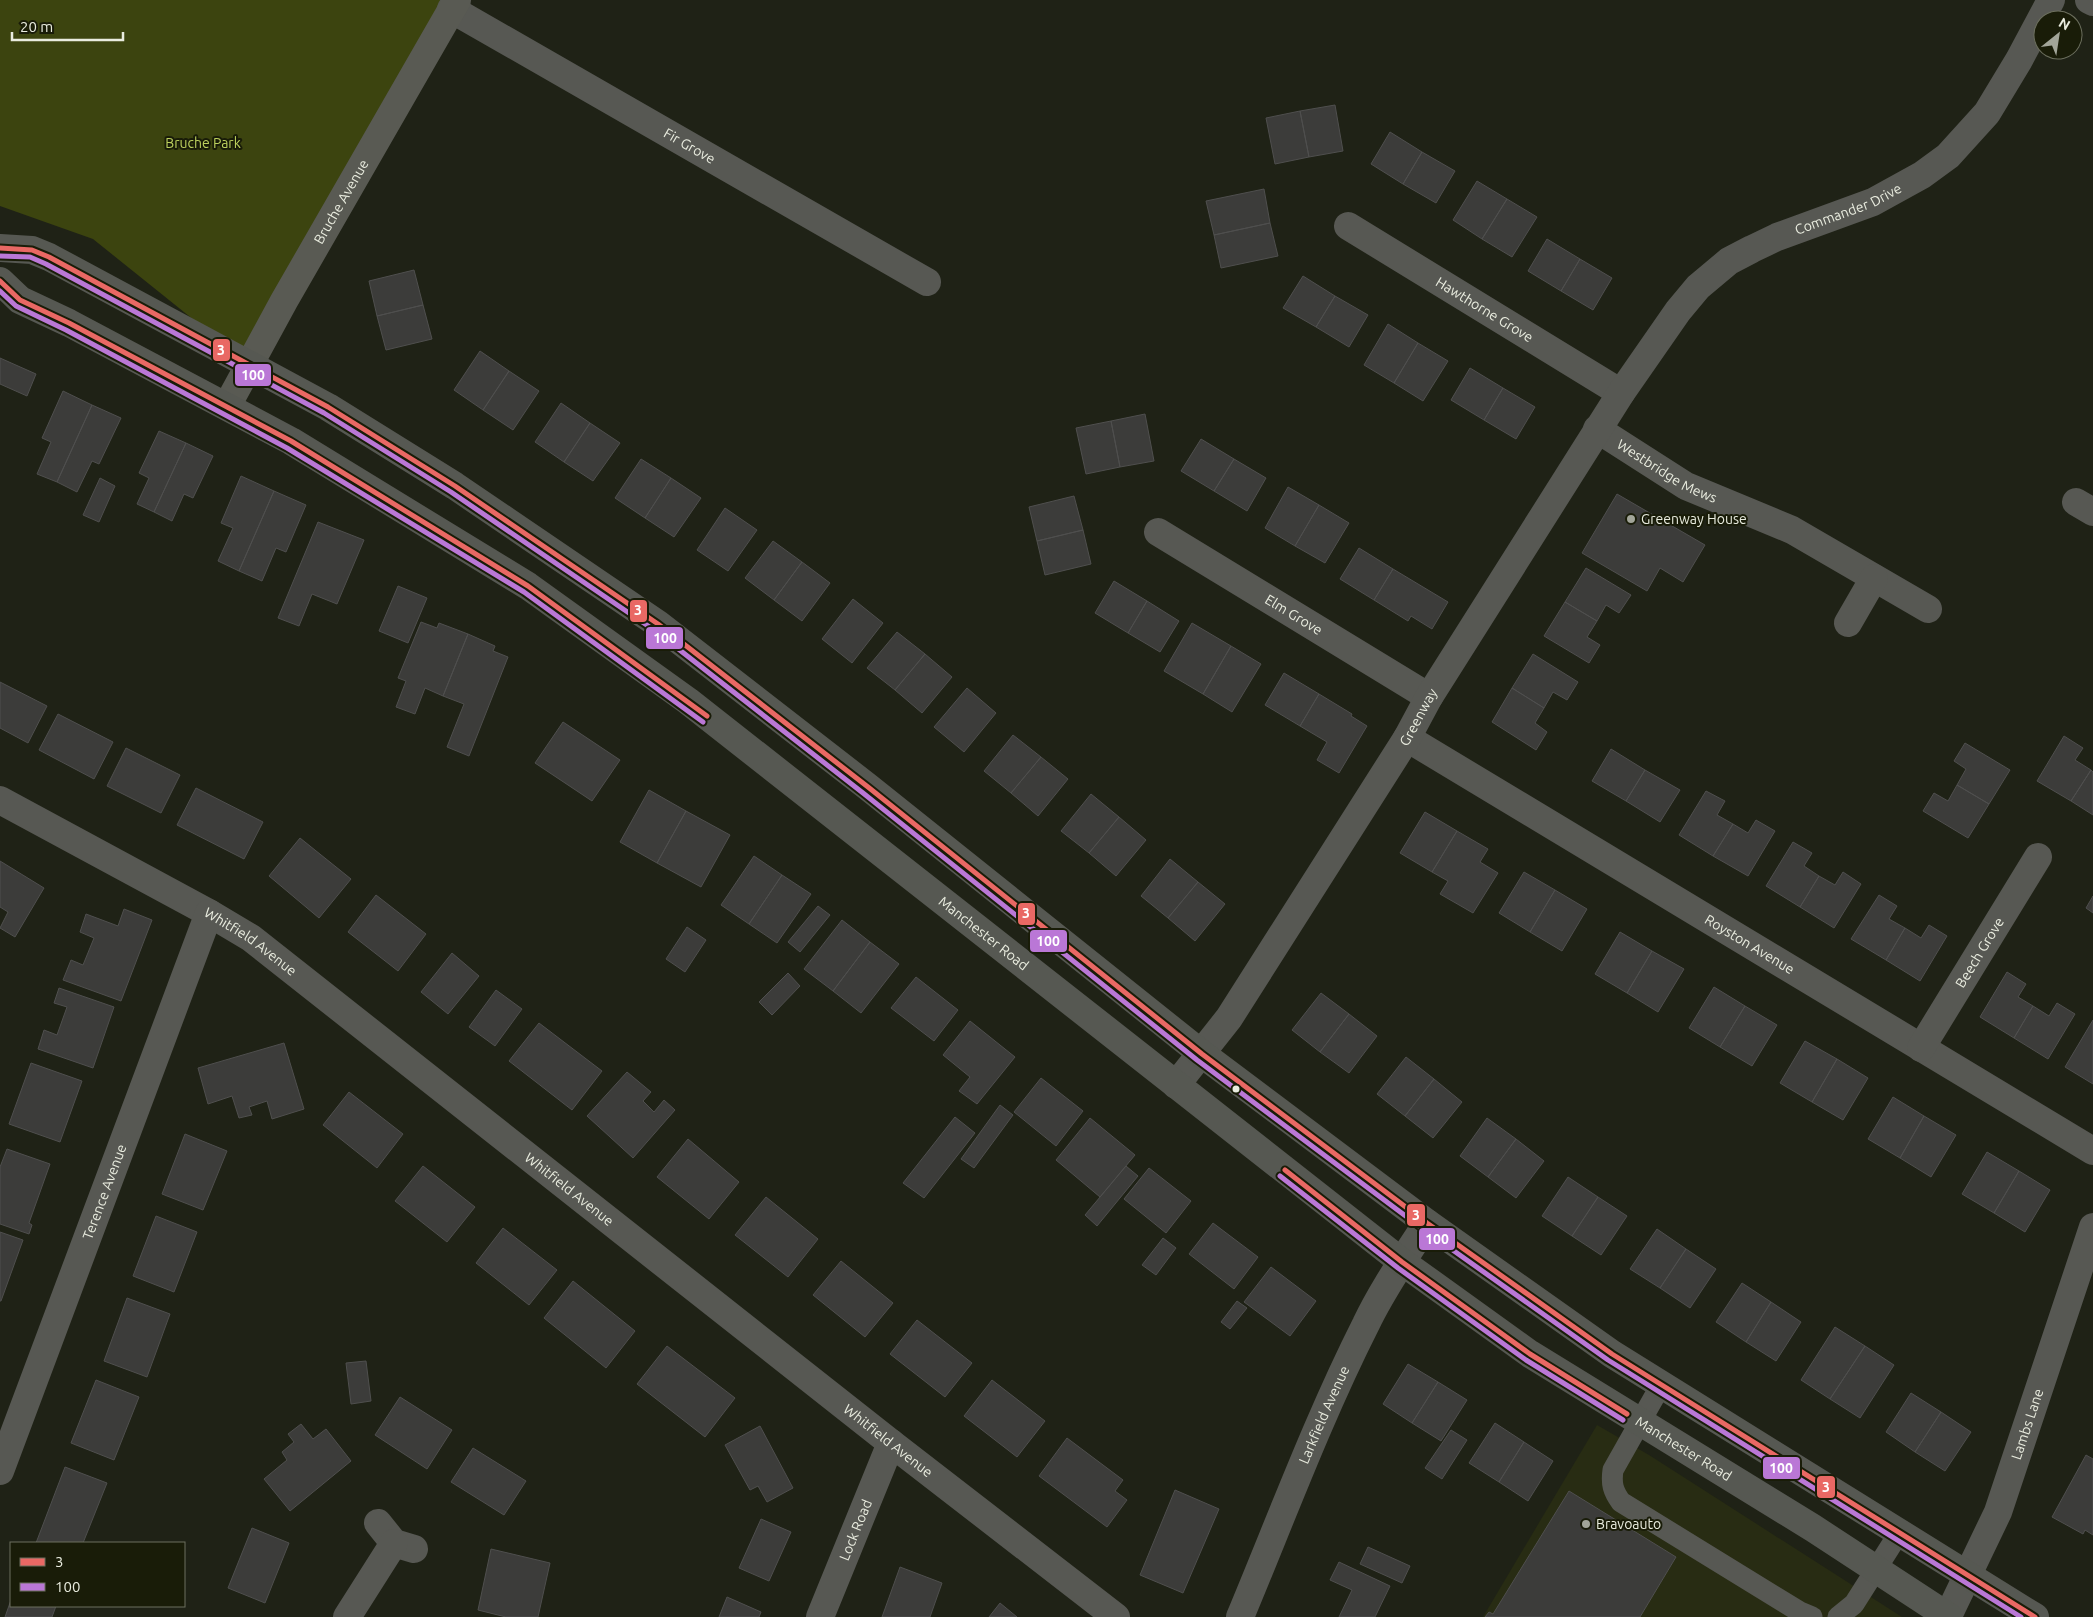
<svg xmlns="http://www.w3.org/2000/svg" width="2093" height="1617" font-family="Ubuntu,sans-serif">
<rect width="100%" height="100%" fill="#1f2216"/>
<path fill="#282c13" d="M1597 1425 1649 1455 1902 1617H1483Z"/>
<path fill="#3c440f" d="M0 0H457L240 357 93 239 0 206Z"/>
<path fill="#3c3c3a" stroke="#4f4f4e" d="M1335 105 1343 151 1309 157 1300 111Z
M1300 111 1309 157 1275 164 1266 118Z
M1390 132 1422 152 1403 184 1371 164Z
M1422 152 1455 171 1436 203 1403 184Z
M1477 181 1507 199 1482 239 1453 220Z
M1264 189 1270 223 1214 235 1206 201Z
M1507 199 1537 217 1512 257 1482 239Z
M1270 223 1278 256 1221 268 1214 235Z
M1547 239 1580 259 1561 291 1528 271Z
M1580 259 1612 278 1593 310 1561 291Z
M414 270 423 305 377 316 369 281Z
M1303 276 1335 296 1316 327 1283 308Z
M1335 296 1368 315 1349 347 1316 327Z
M423 305 432 339 386 350 377 316Z
M1388 324 1418 343 1394 383 1364 365Z
M1418 343 1448 361 1423 401 1394 383Z
M480 351 509 371 483 410 454 390Z
M0 358 36 374 27 396 0 384Z
M1470 368 1503 388 1484 420 1451 400Z
M509 371 539 391 513 430 483 410Z
M1503 388 1535 407 1516 439 1484 420Z
M63 391 92 405 57 482 37 474 51 442 42 438Z
M561 403 590 423 564 462 535 442Z
M92 405 121 418 99 464 92 461 77 492 57 482Z
M1145 414 1154 461 1120 467 1111 421Z
M1111 421 1120 467 1086 474 1076 428Z
M590 423 620 443 593 481 564 462Z
M159 431 186 443 154 512 137 504 149 478 139 473Z
M1201 439 1234 459 1214 491 1181 471Z
M186 443 213 456 193 498 184 494 172 521 154 512Z
M641 459 671 478 645 518 615 498Z
M1234 459 1266 478 1247 511 1214 491Z
M241 476 274 491 239 571 218 561 233 528 221 523Z
M100 478 115 486 99 522 83 515Z
M671 478 701 498 674 537 645 518Z
M1288 487 1319 505 1295 546 1265 528Z
M274 491 306 505 286 552 276 548 262 581 239 571Z
M1617 494 1705 545 1683 582 1660 568 1647 591 1582 553Z
M1074 496 1083 530 1037 541 1029 507Z
M1319 505 1349 523 1325 563 1295 546Z
M725 508 757 530 728 571 697 550Z
M318 522 364 540 337 604 312 594 299 626 278 618Z
M1083 530 1091 564 1045 575 1037 541Z
M773 541 802 562 774 600 745 578Z
M1359 548 1393 569 1374 600 1340 579Z
M802 562 830 583 802 621 774 600Z
M1586 568 1631 595 1619 613 1606 605 1597 621 1565 602Z
M1393 569 1448 602 1432 629 1411 616 1408 621 1374 600Z
M1114 581 1147 601 1128 633 1095 613Z
M398 586 427 598 408 643 379 631Z
M853 599 883 623 852 663 822 639Z
M1147 601 1179 621 1160 652 1128 633Z
M1565 602 1597 621 1587 637 1600 645 1589 663 1544 636Z
M421 622 437 628 439 623 468 634 443 696 425 688 415 714 396 707 406 681 398 678Z
M1192 623 1231 646 1203 694 1164 671Z
M897 632 925 654 895 690 867 668Z
M468 634 495 646 493 651 508 657 469 756 447 747 464 704 443 696Z
M1231 646 1261 664 1232 712 1203 694Z
M925 654 952 677 922 713 895 690Z
M1533 654 1578 682 1567 700 1553 692 1544 708 1512 688Z
M1284 673 1319 694 1300 726 1265 705Z
M0 682 47 706 28 743 0 728Z
M967 688 996 713 964 752 934 727Z
M1512 688 1544 708 1535 723 1547 732 1536 750 1492 722Z
M1319 694 1352 714 1351 716 1367 726 1339 773 1317 760 1327 742 1300 726Z
M58 714 113 742 94 779 39 750Z
M563 722 620 760 592 801 535 763Z
M1013 735 1041 757 1011 793 984 771Z
M2064 736 2083 748 2075 760 2091 770 2071 801 2037 781Z
M1965 743 2010 770 1989 804 1957 785 1966 769 1954 761Z
M126 748 180 775 161 813 107 786Z
M1611 749 1645 770 1626 801 1592 781Z
M1041 757 1068 779 1038 816 1011 793Z
M1645 770 1680 790 1660 822 1626 801Z
M2091 770 2093 772V815L2071 801Z
M1957 785 1989 804 1968 838 1923 811 1934 793 1948 801Z
M196 788 263 822 244 859 177 825Z
M649 790 686 811 657 863 620 842Z
M1706 791 1725 801 1717 815 1733 824 1713 856 1679 835Z
M1091 794 1119 817 1089 853 1061 831Z
M686 811 730 835 701 887 657 863Z
M1425 812 1457 831 1432 872 1400 853Z
M1119 817 1146 840 1116 876 1089 853Z
M1756 820 1775 831 1748 876 1713 856 1733 824 1748 833Z
M1457 831 1488 849 1480 862 1498 873 1473 913 1440 894 1448 881 1432 872Z
M300 838 351 879 319 918 269 876Z
M1793 842 1812 853 1804 866 1819 876 1800 907 1766 886Z
M754 856 782 875 749 924 721 905Z
M1170 859 1198 882 1168 918 1141 896Z
M0 861 44 888 15 937 0 928 8 912 0 907Z
M1524 872 1555 890 1530 932 1499 913Z
M1843 872 1861 884 1834 928 1800 907 1819 876 1835 885Z
M782 875 811 894 777 943 749 924Z
M1198 882 1225 904 1195 941 1168 918Z
M1555 890 1587 909 1562 951 1530 932Z
M376 895 426 934 398 971 348 932Z
M1879 895 1897 906 1889 919 1905 928 1886 960 1851 939Z
M2093 896V913L2086 908Z
M818 906 830 915 800 952 788 942Z
M124 909 152 920 121 1001 63 980 71 960 83 965 94 938 80 932 86 914 118 926Z
M842 920 870 942 833 991 804 969Z
M1929 925 1947 936 1920 981 1886 960 1905 928 1921 938Z
M687 927 706 940 685 972 666 959Z
M1620 932 1652 951 1627 993 1595 974Z
M870 942 899 964 861 1013 833 991Z
M1652 951 1684 969 1658 1012 1627 993Z
M452 953 479 976 448 1014 421 992Z
M2007 972 2026 984 2018 997 2033 1006 2014 1038 1980 1017Z
M788 973 800 986 772 1015 759 1002Z
M916 977 958 1010 934 1041 891 1008Z
M1714 987 1745 1006 1720 1047 1689 1028Z
M59 988 114 1007 93 1068 38 1049 44 1030 57 1035 67 1007 54 1003Z
M496 990 522 1009 495 1046 469 1027Z
M1321 993 1349 1014 1320 1052 1292 1030Z
M2057 1003 2075 1014 2048 1059 2014 1038 2033 1006 2049 1016Z
M1745 1006 1777 1025 1752 1066 1720 1047Z
M1349 1014 1377 1036 1349 1073 1320 1052Z
M2093 1020V1084L2065 1067Z
M970 1021 1015 1057 977 1104 959 1091 970 1077 943 1055Z
M539 1023 602 1071 572 1110 509 1061Z
M1805 1041 1837 1059 1812 1102 1780 1083Z
M284 1043 304 1109 272 1119 267 1101 249 1107 252 1115 239 1118 232 1096 208 1104 198 1068Z
M1406 1057 1434 1079 1405 1116 1377 1094Z
M1837 1059 1868 1078 1843 1120 1812 1102Z
M31 1063 82 1081 60 1142 9 1124Z
M627 1072 651 1092 643 1101 654 1112 664 1100 675 1110 633 1158 587 1116Z
M1041 1078 1083 1111 1056 1146 1014 1112Z
M1434 1079 1462 1102 1433 1138 1405 1116Z
M349 1092 403 1134 377 1168 323 1125Z
M1893 1097 1924 1116 1900 1158 1868 1139Z
M1000 1105 1013 1115 974 1168 961 1159Z
M1924 1116 1956 1135 1931 1177 1900 1158Z
M955 1117 975 1133 924 1198 903 1183Z
M1090 1118 1135 1155 1100 1197 1056 1160Z
M1487 1118 1516 1139 1488 1177 1460 1156Z
M185 1134 227 1151 203 1210 162 1194Z
M688 1139 739 1182 709 1219 657 1177Z
M1516 1139 1544 1161 1516 1198 1488 1177Z
M7 1149 50 1164 29 1223 32 1225 29 1234 0 1224V1167Z
M1987 1152 2019 1171 1994 1213 1962 1194Z
M423 1166 475 1207 447 1242 395 1201Z
M1126 1166 1138 1176 1097 1226 1085 1215Z
M1149 1168 1191 1201 1166 1233 1124 1199Z
M2019 1171 2050 1190 2025 1232 1994 1213Z
M1568 1177 1598 1197 1572 1236 1542 1216Z
M766 1197 818 1239 788 1277 735 1235Z
M1598 1197 1627 1216 1601 1255 1572 1236Z
M156 1216 197 1232 174 1292 133 1276Z
M1213 1223 1258 1257 1234 1289 1189 1254Z
M503 1228 557 1270 529 1305 476 1263Z
M1657 1229 1686 1249 1660 1288 1630 1269Z
M0 1232 23 1240 1 1301H0Z
M1163 1238 1176 1248 1156 1275 1142 1265Z
M1686 1249 1716 1269 1690 1308 1660 1288Z
M841 1261 893 1303 865 1337 813 1295Z
M1271 1267 1316 1301 1290 1336 1244 1302Z
M573 1281 635 1331 606 1368 544 1318Z
M1742 1283 1771 1302 1746 1342 1716 1322Z
M127 1298 170 1314 147 1377 104 1361Z
M1237 1301 1247 1308 1230 1329 1221 1322Z
M1771 1302 1801 1322 1776 1361 1746 1342Z
M917 1320 972 1363 945 1397 890 1354Z
M1835 1327 1865 1346 1830 1399 1801 1380Z
M667 1346 735 1398 705 1437 637 1384Z
M1865 1346 1894 1365 1860 1418 1830 1399Z
M366 1361 371 1401 351 1404 346 1363Z
M1408 1364 1438 1382 1412 1423 1383 1404Z
M96 1380 139 1397 114 1460 71 1443Z
M992 1380 1045 1421 1017 1457 964 1416Z
M1438 1382 1467 1400 1441 1441 1412 1423Z
M1911 1393 1941 1412 1915 1452 1886 1432Z
M400 1397 452 1430 427 1469 375 1435Z
M1941 1412 1971 1432 1945 1471 1915 1452Z
M1495 1423 1524 1442 1499 1482 1469 1463Z
M301 1424 313 1439 326 1429 351 1461 290 1511 264 1479 287 1460 282 1452 294 1442 288 1434Z
M760 1426 793 1488 767 1502 758 1486 750 1490 725 1445Z
M1451 1430 1467 1440 1442 1479 1425 1468Z
M1067 1438 1123 1480 1115 1491 1127 1500 1107 1527 1039 1476Z
M1524 1442 1553 1461 1528 1501 1499 1482Z
M473 1448 526 1481 504 1515 451 1482Z
M2086 1455 2093 1459V1535L2085 1530 2083 1534 2052 1517Z
M65 1467 107 1483 83 1543H36Z
M1175 1490 1219 1509 1183 1593 1140 1575Z
M1569 1491 1676 1557 1640 1617H1485L1489 1612 1493 1614Z
M761 1519 791 1532 769 1581 739 1568Z
M252 1528 289 1543 265 1603 228 1588Z
M1368 1547 1410 1566 1402 1583 1360 1564Z
M491 1549 550 1563 538 1617H506L478 1610Z
M1339 1562 1390 1586 1375 1617H1339L1352 1590 1330 1580Z
M900 1567 942 1583 930 1617H882Z
M727 1597 761 1612 759 1617H719Z
M11 1600V1606H56L52 1617H5Z
M1000 1603 1017 1617H989Z"/>
<g fill="none" stroke-linecap="round" stroke-linejoin="round">
<path stroke="#575853" stroke-width="21" d="M1661 1385 1613 1470C1611 1484 1613 1491 1621 1502L1800 1612 1812 1617
M1838 1617 1854 1604 1899 1533"/>
<g stroke="#575853" stroke-width="28">
<path d="M2089 0 2093 2"/>
<path id="s1" d="M451 9 927 282"/>
<path id="s2" d="M1348 226 1621 393"/>
<path id="s3" d="M1597 429 1686 486 1792 530 1928 609"/>
<path d="M2076 502 2093 512"/>
<path id="s4" d="M1158 532 1429 697"/>
<path d="M1848 623 1874 578"/>
<path id="s5" d="M1407 738 2093 1151"/>
<path id="s6" d="M0 800 209 913 251 938 891 1443 1116 1617"/>
<path id="s7" d="M1921 1048 2038 857"/>
<path id="s8" d="M1176 1085 1229 1018 1407 738 1429 697 1621 393 1678 311 1698 287 1729 261 1752 249 1777 237 1873 202 1922 175 1948 156 1987 113 2019 60 2051 0"/>
<path id="s9" d="M0 1471 209 913"/>
<path d="M378 1523 394 1543 414 1549"/>
<path id="s10" d="M1948 1616 1998 1512 2093 1227"/>
<path d="M347 1617 394 1543"/>
<path id="s11" d="M820 1617 891 1443"/>
<path id="s12" d="M1240 1617C1281 1519 1318 1419 1366 1324 1383 1288 1406 1256 1427 1223"/>
</g>
<path stroke="#595a53" stroke-width="28" id="s13" d="M227 406 284 301 457 0"/>
<g stroke="#565852" stroke-width="28">
<path d="M0 248 32 250 49 257 328 407 455 486 658 624 868 787 1202 1054 1427 1223 1612 1354 2035 1617"/>
<path id="s14" d="M0 281 20 300 69 323 291 441 528 586 688 701 1402 1262 1530 1354 1813 1528 1949 1617"/>
</g>
<defs>
<path id="bus-1" d="M0 248 32 250 49 257 328 407 455 486 658 624 868 787 1202 1054 1427 1223 1612 1354 2035 1617
M0 281 20 300 69 323 291 441 528 586 707 716
M1285 1170 1402 1262 1530 1354 1627 1414"/>
<path id="bus-2" d="M0 256 30 257 46 264 324 413 451 492 654 630 863 793 1197 1060 1423 1229 1608 1360 2021 1617
M0 291 16 306 66 330 287 448 524 592 703 722
M1280 1176 1398 1268 1526 1360 1623 1420"/>
</defs>
<use href="#bus-1" stroke="#191c08" stroke-width="9"/>
<use href="#bus-2" stroke="#191c08" stroke-width="9"/>
<use href="#bus-1" stroke="#e96864" stroke-width="5"/>
<use href="#bus-2" stroke="#ba77d6" stroke-width="5"/>
</g>
<g fill="#a2a599" stroke="#191c08" stroke-width="2">
<circle cx="1631" cy="519" r="5"/>
<circle cx="1586" cy="1524" r="5"/>
</g>
<circle fill="#e9ecdf" stroke="#191c08" stroke-width="2" cx="1236" cy="1089" r="4.5"/>
<g text-anchor="middle" stroke-width="4" stroke-linejoin="round" paint-order="stroke">
<g font-size="14" fill="#bdd15e" stroke="#191c08">
<text x="203" y="148">Bruche Park</text>
</g>
<g font-size="14" fill="#e9ecdf" stroke="#191c08">
<text dy="5" stroke="none"><textPath href="#s1" startOffset="275">Fir Grove</textPath></text>
<text dy="5" stroke="none"><textPath href="#s13" startOffset="234">Bruche Avenue</textPath></text>
<text dy="5" stroke="none"><textPath href="#s8" startOffset="1125">Commander Drive</textPath></text>
<text dy="5" stroke="none"><textPath href="#s2" startOffset="160">Hawthorne Grove</textPath></text>
<text dy="5" stroke="none"><textPath href="#s3" startOffset="82">Westbridge Mews</textPath></text>
<text dy="5" stroke="none"><textPath href="#s4" startOffset="159">Elm Grove</textPath></text>
<text dy="5" stroke="none"><textPath href="#s8" startOffset="441">Greenway</textPath></text>
<text dy="5" stroke="none"><textPath href="#s14" startOffset="1184">Manchester Road</textPath></text>
<text dy="5" stroke="none"><textPath href="#s6" startOffset="288">Whitfield Avenue</textPath></text>
<text dy="5" stroke="none"><textPath href="#s5" startOffset="400">Royston Avenue</textPath></text>
<text dy="5" stroke="none"><textPath href="#s7" startOffset="112">Beech Grove</textPath></text>
<text dy="5" stroke="none"><textPath href="#s6" startOffset="692">Whitfield Avenue</textPath></text>
<text dy="5" stroke="none"><textPath href="#s9" startOffset="298">Terence Avenue</textPath></text>
<text dy="5" stroke="none"><textPath href="#s12" startOffset="219">Larkfield Avenue</textPath></text>
<text dy="5" stroke="none"><textPath href="#s10" startOffset="208">Lambs Lane</textPath></text>
<text dy="5" stroke="none"><textPath href="#s6" startOffset="1098">Whitfield Avenue</textPath></text>
<text dy="5" stroke="none"><textPath href="#s14" startOffset="2054">Manchester Road</textPath></text>
<text dy="5" stroke="none"><textPath href="#s11" startOffset="94">Lock Road</textPath></text>
</g>
<g font-size="14" fill="#e9ecdf" stroke="#191c08" text-anchor="start">
<text x="1641" y="524">Greenway House</text>
<text x="1596" y="1529">Bravoauto</text>
</g>
</g>
<g stroke="#191c08" stroke-width="2">
<rect x="212" y="338" width="19" height="24" rx="5" fill="#e96864"/>
<rect x="234" y="363" width="38" height="24" rx="5" fill="#ba77d6"/>
<rect x="629" y="599" width="19" height="24" rx="5" fill="#e96864"/>
<rect x="645" y="626" width="39" height="24" rx="5" fill="#ba77d6"/>
<rect x="1017" y="902" width="19" height="24" rx="5" fill="#e96864"/>
<rect x="1029" y="929" width="39" height="24" rx="5" fill="#ba77d6"/>
<rect x="1406" y="1203" width="20" height="24" rx="5" fill="#e96864"/>
<rect x="1418" y="1227" width="38" height="24" rx="5" fill="#ba77d6"/>
<rect x="1762" y="1456" width="39" height="24" rx="5" fill="#ba77d6"/>
<rect x="1816" y="1475" width="20" height="24" rx="5" fill="#e96864"/>
</g>
<g font-size="14" text-anchor="middle" font-weight="bold" fill="#fff">
<text x="221" y="355">3</text>
<text x="253" y="380">100</text>
<text x="638" y="615">3</text>
<text x="665" y="643">100</text>
<text x="1026" y="918">3</text>
<text x="1048" y="946">100</text>
<text x="1416" y="1220">3</text>
<text x="1437" y="1244">100</text>
<text x="1781" y="1473">100</text>
<text x="1826" y="1492">3</text>
</g>
<rect x="10" y="1542" width="175" height="65" fill="#191c08" stroke="#6c6f5e"/>
<rect x="20" y="1558" width="25" height="8" fill="#e96864" stroke="#6c6f5e"/>
<text x="55" y="1567" font-size="15" fill="#e9ecdf">3</text>
<rect x="20" y="1583" width="25" height="8" fill="#ba77d6" stroke="#6c6f5e"/>
<text x="55" y="1592" font-size="15" fill="#e9ecdf">100</text>
<g transform="translate(2058 35) rotate(30)"><circle r="24" fill="#191c08" stroke="#6c6f5e"/>
<path d="M0-4L9 19L0 12L-9 19Z" fill="#a2a599"/>
<text y="-8" font-size="14" font-weight="bold" text-anchor="middle" fill="#e9ecdf">N</text>
</g>
<path d="M12 32v8h111v-8" fill="none" stroke="#e9ecdf" stroke-width="2.5"/>
<text x="20" y="32" font-size="15" fill="#e9ecdf" stroke="#191c08" stroke-width="4" paint-order="stroke">20 m</text>
</svg>
